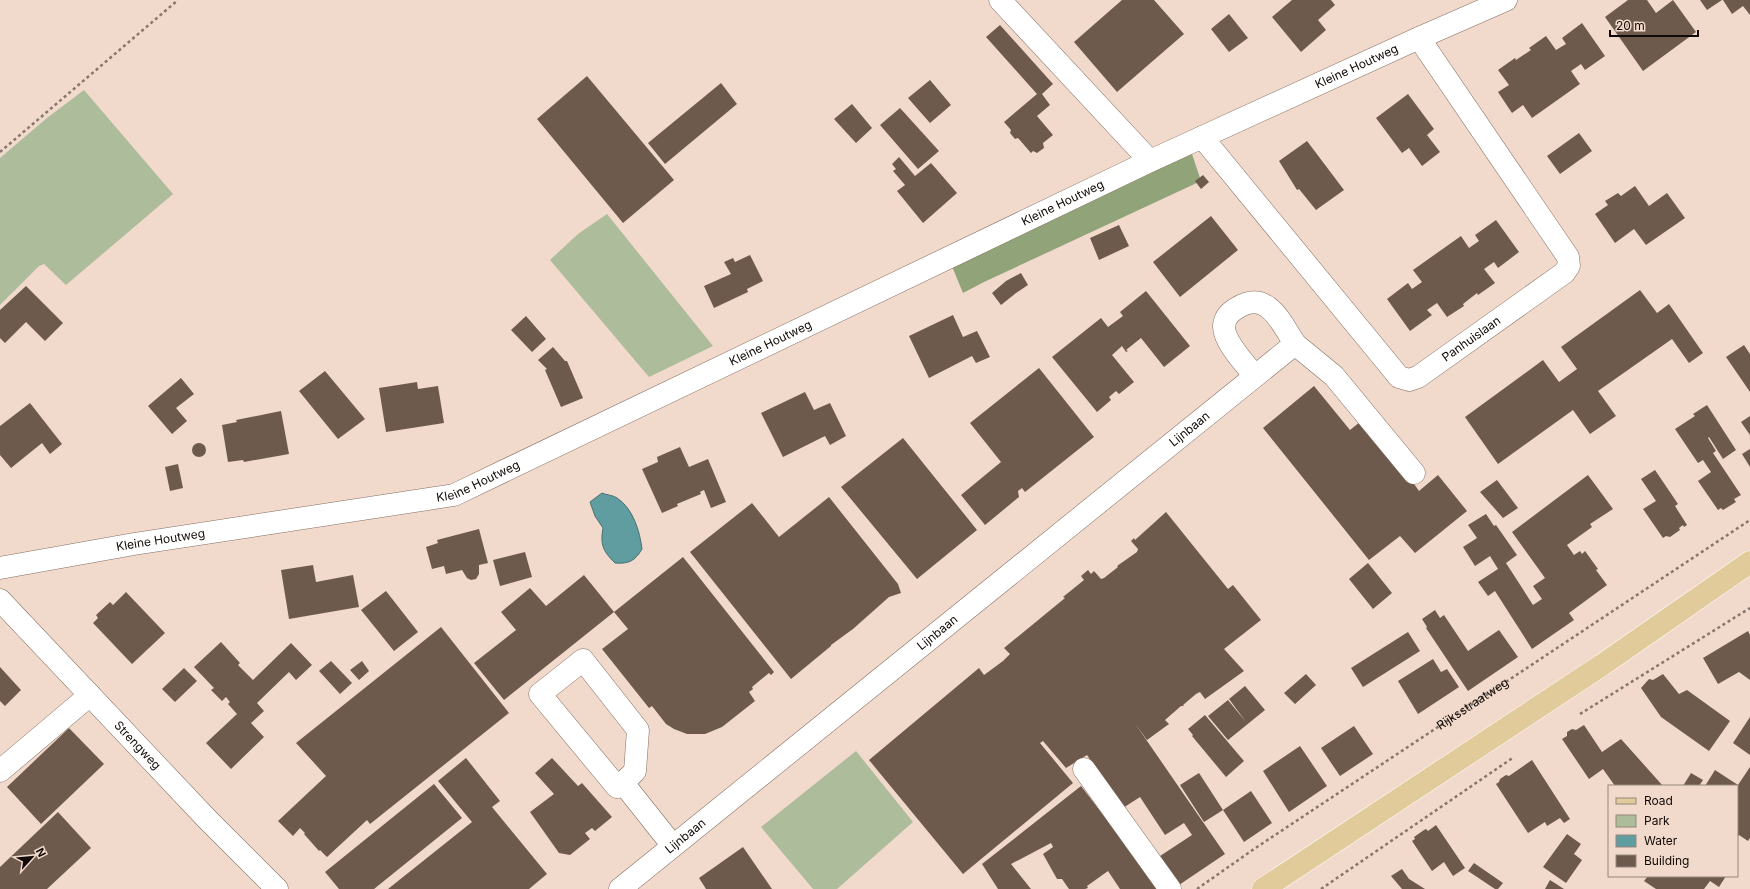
<svg xmlns="http://www.w3.org/2000/svg" width="1750" height="889" font-family="Inter,sans-serif">
<rect width="100%" height="100%" fill="#f1d9cb"/>
<path fill="#adbc9b" d="M84 90 173 194 66 285 44 264 39 266 0 305V158L47 118Z
M607 214 713 346 649 377 550 260 578 234Z
M856 751 913 822 837 889H813L761 827Z"/>
<path fill="#91a379" d="M1191 151 1201 181 984 282 963 293 951 264Z"/>
<path fill="#609da0" stroke="#497172" d="M602 493C606 495 613 495 617 498 633 508 640 532 642 549 635 561 629 564 615 563 603 551 600 545 603 528L595 516 590 502Z"/>
<path fill="#6e5a4d" d="M1122 0H1154L1184 34 1117 92 1074 42Z
M1292 0H1331L1335 5 1318 20 1326 30 1301 52 1272 17Z
M1628 0H1647L1656 13 1673 0 1696 32 1643 71 1605 17Z
M1700 0H1722L1707 10Z
M1723 0H1750V15L1743 6 1732 14Z
M1229 14 1248 38 1229 52 1211 29Z
M1582 23 1605 56 1585 70 1581 64 1571 71 1580 84 1532 118 1523 105 1512 113 1498 92 1509 85 1498 70 1515 58 1516 60 1531 50 1529 48 1546 36 1556 50 1566 44 1562 38Z
M1000 25 1053 84 1042 94 1050 105 1037 116 1053 135 1043 143 1044 148 1037 153 1033 151 1031 153 1018 138 1015 139 1010 133 1011 130 1004 122 1037 94 986 37Z
M587 76 674 180 623 223 537 119Z
M930 80 951 105 930 123 908 98Z
M721 83 737 104 665 164 648 143Z
M1408 94 1434 129 1427 135 1440 152 1422 166 1409 148 1402 153 1376 118Z
M852 104 872 128 856 143 834 119Z
M900 108 939 151 918 169 880 125Z
M1579 133 1592 151 1560 174 1547 156Z
M1307 141 1344 190 1316 210 1299 189 1297 190 1279 161Z
M899 157 915 176 931 163 957 193 923 223 897 191 905 185 893 171 896 169 892 164Z
M1203 175 1209 182 1201 189 1195 181Z
M1635 186 1649 206 1667 193 1685 218 1646 245 1634 229 1615 243 1595 214 1608 205 1605 201 1618 193 1621 196Z
M1211 216 1238 250 1180 297 1153 262Z
M1496 220 1519 252 1498 268 1494 262 1484 269 1495 283 1478 295 1477 293 1463 304 1464 306 1447 317 1437 303 1427 310 1432 315 1410 331 1387 299 1408 283 1412 289 1422 282 1413 270 1461 236 1469 248 1479 241 1475 235Z
M1119 225 1129 246 1099 260 1090 238Z
M750 255 763 281 747 289 748 292 714 308 704 286 731 274 724 262 733 258 735 262Z
M1021 273 1028 285 1016 293 1001 305 992 293 1006 281Z
M26 286 63 323 45 341 26 322 5 343 0 338V310Z
M1640 290 1657 313 1669 304 1703 353 1689 363 1672 339 1598 391 1616 416 1590 434 1573 410 1498 464 1465 417 1543 360 1559 382 1577 369 1561 347Z
M1146 291 1190 346 1164 367 1141 338 1126 350 1128 351 1126 352 1122 346 1112 355 1134 382 1119 394 1116 391 1109 397 1111 400 1097 412 1052 357 1101 318 1108 327 1123 316 1120 312Z
M953 315 963 337 977 331 990 357 976 363 972 356 929 378 909 336Z
M526 316 546 339 532 352 511 330Z
M1744 345 1750 354V392L1726 357Z
M553 347 565 361H567L583 398 561 407 545 370 547 369 538 360Z
M1039 368 1094 437 1025 492 1022 488 1018 491 1019 497 985 525 961 495 1001 462 970 423Z
M325 371 365 419 338 439 299 391Z
M181 378 194 394 176 408 187 421 172 434 148 406Z
M417 382 418 389 438 386 444 423 386 432 379 388Z
M1314 386 1350 430 1360 422 1409 483 1412 481 1419 491 1438 475 1467 511 1415 553 1400 536 1369 560 1263 428Z
M805 392 814 410 830 403 846 436 830 445 825 436 783 457 761 413Z
M30 403 62 444 50 454 42 443 11 468 0 455V426Z
M1707 405 1736 450 1723 459 1709 437 1708 438 1716 451 1713 453 1741 495 1734 499 1736 502 1723 510 1721 508 1718 510 1698 481 1711 472 1703 460 1698 463 1675 429 1695 416 1693 414Z
M281 411 289 454 244 462 243 460 228 462 222 425 237 422 236 420Z
M1750 416V435L1741 422Z
M903 438 977 530 917 579 841 487Z
M192 450a7 7 0 1 1 14 0a7 7 0 1 1-14 0Z
M680 447 689 467 708 459 726 502 711 508 704 490 700 492 701 494 677 504 678 506 662 513 642 469 658 462 657 457Z
M1750 449V467L1742 454Z
M178 464 183 488 170 491 165 467Z
M1655 470 1678 504 1675 506 1687 525 1684 527 1683 525 1679 528 1680 530 1670 537 1666 536 1663 538 1643 509 1656 501 1641 479Z
M1588 475 1613 509 1590 524 1592 527 1567 545 1574 555 1580 551 1582 554 1585 551 1598 569 1596 570 1607 585 1569 613 1574 620 1532 649 1495 591 1488 596 1478 582 1498 569 1490 556 1475 566 1463 547 1477 538 1468 525 1486 514 1494 526 1496 525 1517 555 1506 563 1533 605 1542 599 1533 586 1545 578 1512 532Z
M1497 480 1518 508 1503 518 1480 492Z
M829 497 898 584 901 593 889 597 853 629 831 645V646L791 679 690 552 752 503 779 537Z
M1166 512 1228 589 1233 585 1261 620 1224 649 1244 671 1205 699 1200 692 1196 694 1183 705 1184 706H1181L1165 720 1169 724 1147 740 1134 722 1225 854 1176 887 1157 858 1192 835 1184 823 1165 835 1140 797 1123 808 1087 755 1066 768 1043 741 1040 743 1073 783 963 874 869 760 979 668 984 675 1003 661 1010 654 1004 648 1065 598 1063 597 1084 580 1081 576 1088 570 1091 574 1094 571 1101 579 1104 578 1118 567 1117 566 1137 552 1138 549 1131 541 1134 538 1135 540Z
M479 529 488 563 479 565V574L476 579 471 580 467 578 462 570 446 574 444 566 432 569 426 547 438 543 437 540Z
M525 552 532 577 500 586 493 560Z
M683 557 774 672 771 675 769 673 752 687 753 689 749 692 755 701 722 727 705 734H687L674 729 666 724 652 706 649 708 602 649 628 629 614 612Z
M1368 563 1392 593 1373 609 1349 579Z
M313 565 316 582 353 575 359 607 289 619 281 570Z
M584 575 614 612 504 700 474 663 516 630 501 612 530 588 546 606Z
M386 591 418 632 394 651 361 610Z
M126 592 165 633 132 664 93 623 98 618 96 615 110 602 113 605Z
M1435 610 1440 618 1444 615 1468 651 1499 630 1518 657 1468 691 1426 628 1427 627 1422 619Z
M441 627 509 713 370 824 367 820 327 857 320 850 319 851 304 834 305 833 300 828 293 836 278 821 326 776 296 743Z
M1748 631 1750 635V680L1739 672 1718 684 1703 658Z
M1408 632 1420 651 1363 687 1351 668Z
M221 642 240 663 238 665 253 680 291 643 312 665 296 680 289 672 257 703 264 711 251 723 264 737 231 769 206 743 237 714 228 704 230 702 226 697 222 701 211 690 214 688 194 667Z
M1433 659 1441 672 1447 669 1459 687 1418 714 1398 681Z
M331 661 352 683 340 694 319 671Z
M362 661 369 671 359 680 350 670Z
M0 667 21 690 5 706 0 701Z
M184 668 197 681 175 702 162 689Z
M1306 674 1316 685 1295 704 1284 693Z
M1663 674 1679 694 1687 690 1730 721 1709 751 1661 717 1641 688 1649 679 1653 680Z
M1245 686 1265 710 1228 740 1208 716 1228 700 1246 722 1229 699Z
M1205 715 1244 761 1226 777 1192 736 1193 735 1188 729Z
M1750 717V755L1733 743Z
M1584 725 1602 752 1621 739 1663 786H1615L1603 769 1589 779 1562 739 1567 736V732L1572 729 1576 730Z
M1354 726 1373 754 1340 776 1321 748Z
M69 728 104 764 41 824 7 787Z
M1300 746 1327 786 1289 812 1263 771Z
M466 758 500 801 492 807 547 874 529 889H388L472 822 438 781Z
M552 758 578 786 582 783 612 817 595 831 592 828 585 833 590 839 570 855 559 853 530 812 554 794 535 773Z
M1532 760 1570 819 1564 823 1560 818 1547 826 1545 822 1528 833 1496 784 1499 782 1500 779 1506 775 1509 776Z
M1750 767V838L1748 841 1739 835 1737 838V786H1705L1715 770 1738 785Z
M1199 773 1223 810 1204 822 1180 785Z
M1691 773 1703 780 1699 786H1683Z
M434 784 462 818 374 889H339L325 872Z
M1081 786 1160 889H1120L1108 871 1087 886 1088 888 1085 889H1069L1062 879H1057L1043 854 1053 847 1051 843 1011 864 1031 889H998L982 864Z
M1251 791 1272 823 1244 842 1223 810Z
M58 812 91 848 47 889H0V867Z
M1436 825 1465 868 1453 876 1444 862 1432 871 1412 841 1415 839 1414 837 1424 830 1426 829 1428 831Z
M1567 834 1581 844 1574 854 1582 860 1566 883 1543 867Z
M743 847 772 889H706L699 878Z
M1474 863 1503 883 1498 889H1495L1468 871Z
M1402 869 1409 879 1425 889H1402L1391 876Z
M1648 876H1726L1719 887 1710 881 1704 889H1656L1644 881Z
M1550 880 1564 889H1545Z"/>
<g fill="none" stroke-linecap="round" stroke-linejoin="round">
<defs>
<g id="minor">
<path d="M1000 0 1150 161"/>
<path id="s2" d="M1202 137 1399 377 1409 380 1418 377 1564 273 1569 266 1568 257 1419 38"/>
<path d="M1295 344 1334 376 1414 473"/>
<path id="s3" d="M0 568 134 544 454 495 1150 161 1419 38 1506 0"/>
<path id="s4" d="M0 600 207 819 277 889"/>
<path d="M1084 769 1170 889"/>
<path d="M0 771 90 695"/>
<path d="M623 783 635 771 638 730 583 660 540 694 617 787 623 783 673 846"/>
<path id="s5" d="M620 889 1295 344C1281 322 1267 289 1237 308 1230 312 1224 318 1224 327 1224 342 1246 365 1255 376"/>
</g>
<path id="major" d="M1263 889 1602 665 1750 562"/>
</defs>
<use href="#minor" stroke="#846f62" stroke-width="23"/>
<use href="#major" stroke="#fff" stroke-width="23"/>
<g stroke="#86766c" stroke-width="2.5" stroke-dasharray="3 3" stroke-linecap="butt">
<path d="M0 152 178 0"/>
<path d="M1580 714 1750 608"/>
<path id="s1" d="M1197 889 1254 849 1750 520"/>
<path d="M1321 889 1514 757"/>
</g>
<use href="#minor" stroke="#fff" stroke-width="22"/>
<use href="#major" stroke="#e2cb9b" stroke-width="22"/>
</g>
<g text-anchor="middle" stroke-width="3.5" stroke-linejoin="round" paint-order="stroke">
<g font-size="12" fill="#120a06" stroke="#f1d9cb">
<text dy="4" stroke="none"><textPath href="#s3" startOffset="1459">Kleine Houtweg</textPath></text>
<text dy="4" stroke="none"><textPath href="#s3" startOffset="1135">Kleine Houtweg</textPath></text>
<text dy="4" stroke="none"><textPath href="#s2" startOffset="396">Panhuislaan</textPath></text>
<text dy="4" stroke="none"><textPath href="#s3" startOffset="811">Kleine Houtweg</textPath></text>
<text dy="4" stroke="none"><textPath href="#s5" startOffset="732">Lijnbaan</textPath></text>
<text dy="4" stroke="none"><textPath href="#s3" startOffset="487">Kleine Houtweg</textPath></text>
<text dy="4" stroke="none"><textPath href="#s3" startOffset="163">Kleine Houtweg</textPath></text>
<text dy="4" stroke="none"><textPath href="#s5" startOffset="408">Lijnbaan</textPath></text>
<text dy="4" stroke="none"><textPath href="#s1" startOffset="332">Rijksstraatweg</textPath></text>
<text dy="4" stroke="none"><textPath href="#s4" startOffset="200">Strengweg</textPath></text>
<text dy="4" stroke="none"><textPath href="#s5" startOffset="84">Lijnbaan</textPath></text>
</g>
</g>
<rect x="1608" y="785" width="130" height="92" fill="#f1d9cb" stroke="#98867c"/>
<rect x="1616" y="798" width="20" height="6" fill="#e2cb9b" stroke="#98867c"/>
<text x="1644" y="805" font-size="12" fill="#120a06">Road</text>
<rect x="1616" y="815" width="20" height="12" fill="#adbc9b" stroke="#98867c"/>
<text x="1644" y="825" font-size="12" fill="#120a06">Park</text>
<rect x="1616" y="835" width="20" height="12" fill="#609da0" stroke="#98867c"/>
<text x="1644" y="845" font-size="12" fill="#120a06">Water</text>
<rect x="1616" y="855" width="20" height="12" fill="#6e5a4d" stroke="#98867c"/>
<text x="1644" y="865" font-size="12" fill="#120a06">Building</text>
<g transform="translate(32 857) rotate(63)" stroke="#f1d9cb" stroke-width="3" paint-order="stroke">
<path d="M0-3L7 15L0 10L-7 15Z" fill="#120a06"/>
<text y="-6" font-size="11" font-weight="bold" text-anchor="middle" fill="#120a06">N</text>
</g>
<path d="M1610 30v6h88v-6" fill="none" stroke="#120a06" stroke-width="2"/>
<text x="1616" y="30" font-size="12" fill="#120a06" stroke="#f1d9cb" stroke-width="3" paint-order="stroke">20 m</text>
</svg>
